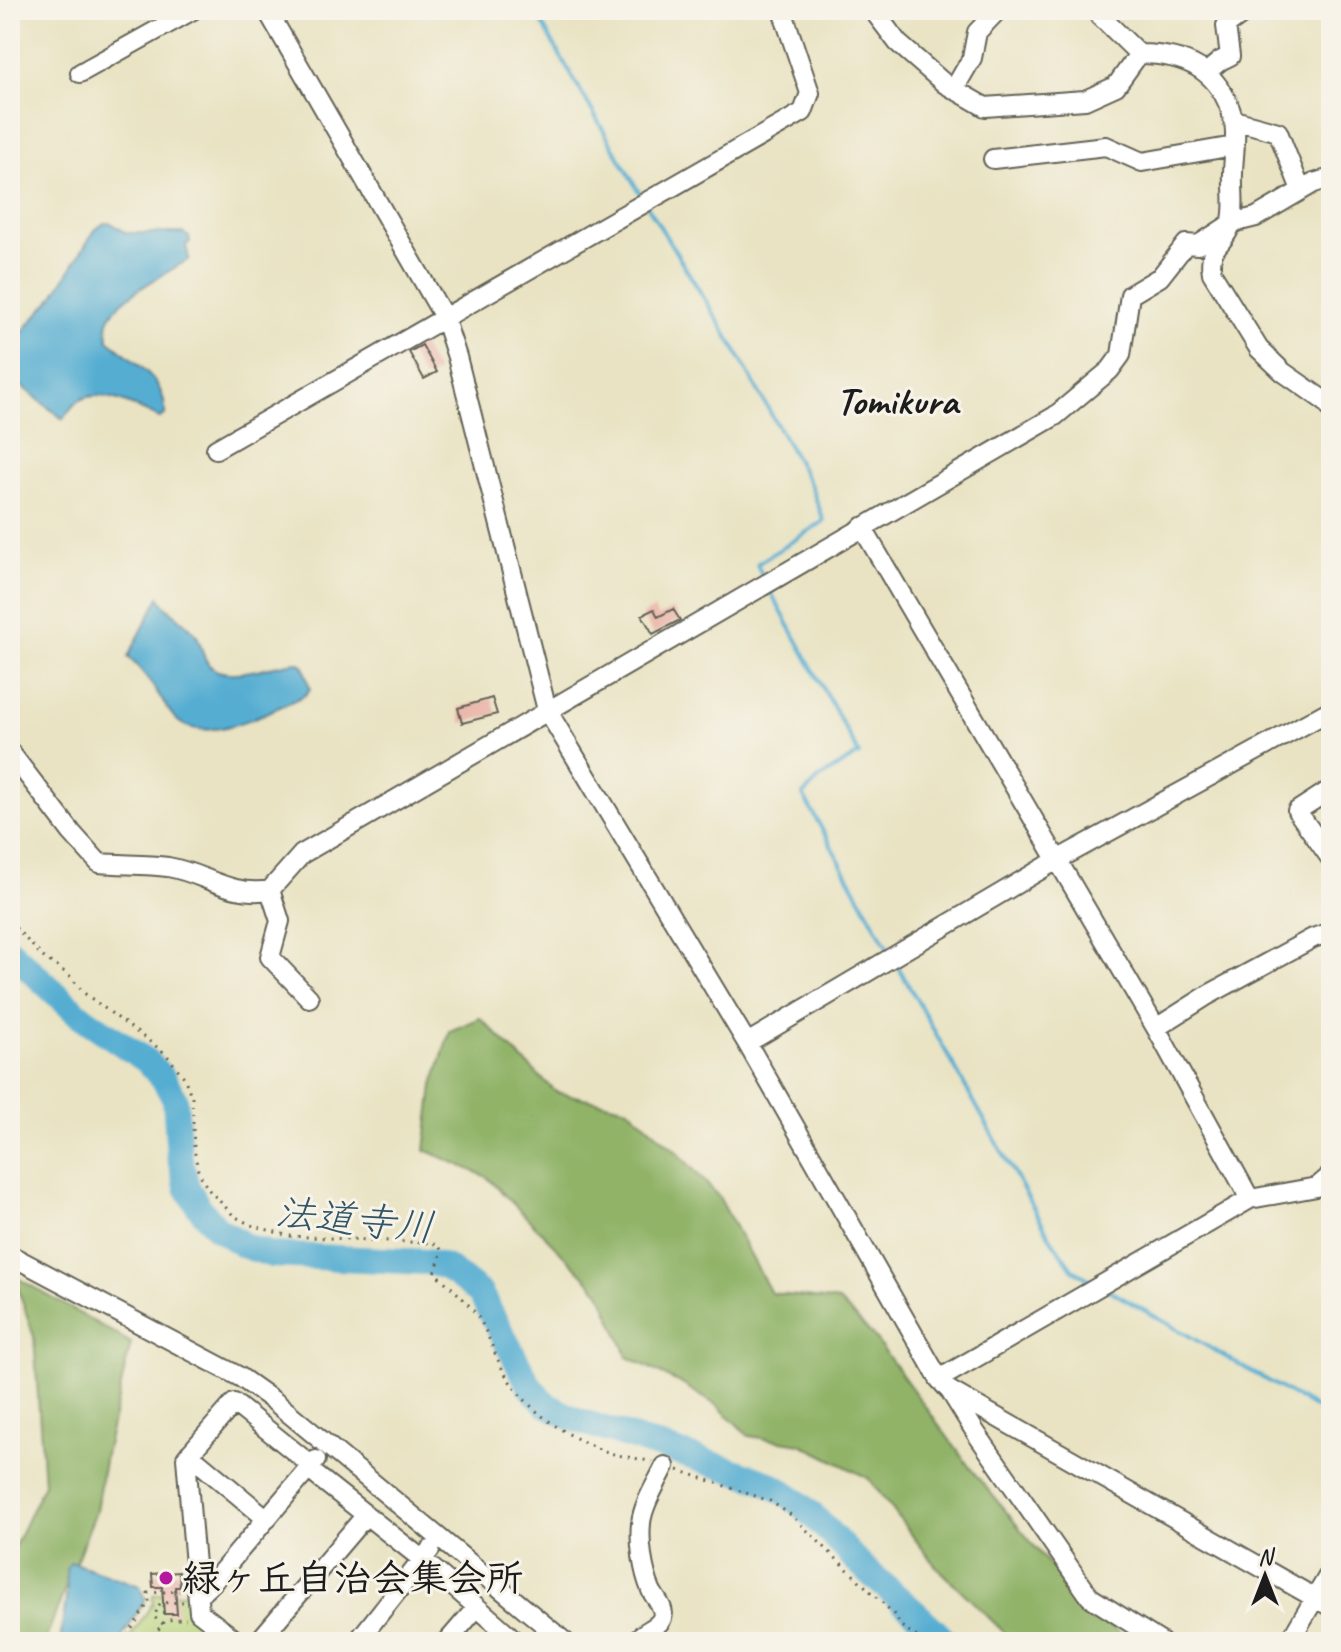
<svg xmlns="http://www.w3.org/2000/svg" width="1341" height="1652" font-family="Caveat,'Klee One',sans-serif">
<rect width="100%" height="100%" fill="#f7f3e8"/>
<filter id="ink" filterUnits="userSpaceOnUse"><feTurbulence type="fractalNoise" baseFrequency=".0125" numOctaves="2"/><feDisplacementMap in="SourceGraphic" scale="16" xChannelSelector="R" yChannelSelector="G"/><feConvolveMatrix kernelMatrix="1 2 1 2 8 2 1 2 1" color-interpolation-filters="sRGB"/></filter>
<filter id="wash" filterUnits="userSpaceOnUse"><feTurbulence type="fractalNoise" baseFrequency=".006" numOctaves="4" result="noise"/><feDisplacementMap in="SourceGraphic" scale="32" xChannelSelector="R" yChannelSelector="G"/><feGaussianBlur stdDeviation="1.8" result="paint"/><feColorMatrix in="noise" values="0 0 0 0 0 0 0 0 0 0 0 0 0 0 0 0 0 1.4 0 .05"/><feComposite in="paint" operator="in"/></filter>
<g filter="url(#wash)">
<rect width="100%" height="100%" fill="#e9e3c3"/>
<path fill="#b5d177" stroke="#68764a" stroke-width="2" d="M191 1592 224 1639 222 1642H127L153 1603V1595Z"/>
<path fill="#90b368" stroke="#566842" stroke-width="2" d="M480 1018 556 1092 628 1108 679 1154 719 1197 771 1293 839 1301 874 1337 971 1469 1082 1604 1131 1642H1014L935 1565 868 1478 801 1444 749 1436 719 1407 682 1384 628 1357 600 1292 487 1177 425 1150 433 1086 450 1031Z
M14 1276 131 1343 105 1454 96 1511 47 1635 49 1642H10V1556L44 1484 34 1337Z"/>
<path fill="#55add2" stroke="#386477" stroke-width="2" d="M104 223H111L127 233H183L189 237 190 242 186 245 189 259C168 273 117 297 108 321 106 327 108 334 108 340 132 360 168 380 165 415L160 418C139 409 103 387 80 400 73 404 68 412 63 419L10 377V346L53 297 95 230Z
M159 597C168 613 183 618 194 632 202 641 201 655 209 665 226 685 276 662 299 662L304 667 310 689 305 695C274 709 201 751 173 716 158 696 148 674 128 657Z
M71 1562 140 1586 145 1600 119 1642H60L67 1592 66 1569Z"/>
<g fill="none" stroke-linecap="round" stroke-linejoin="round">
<path stroke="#55add2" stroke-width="4" d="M534 10 643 199
M648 207 731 342 811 486 824 521 821 523 757 564 763 578
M769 589 859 754 820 778 803 795 891 954
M895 961 1051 1239 1073 1270 1096 1283
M1107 1289 1331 1417"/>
<path stroke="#55add2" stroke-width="26" d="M10 951 78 1014 147 1061 164 1080 175 1099 179 1155 187 1187 198 1206 217 1228 245 1246 272 1255 427 1262 446 1267 480 1293 531 1388 547 1405 574 1419 759 1479C807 1500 826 1532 863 1567 890 1592 920 1614 946 1642"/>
</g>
<g id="blocks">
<path fill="#eab2a8" d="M422 345 437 372 424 379 409 352Z
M654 609 658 617 673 609 680 620 653 634 642 615Z
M492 698 497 714 462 723 458 708Z
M179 1572 180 1587H175L177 1614H164L162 1587H153L152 1574Z"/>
</g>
</g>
<g filter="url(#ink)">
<use href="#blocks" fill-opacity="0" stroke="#646256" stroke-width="2"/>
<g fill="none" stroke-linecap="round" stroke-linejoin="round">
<defs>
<path id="minor" d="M267 10 444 317 457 357 547 710 747 1043 939 1379 949 1390 1331 1607
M873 10 898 43 945 84 985 107 1085 100 1116 86 1139 54
M1094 10 1139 54C1186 54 1220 70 1233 118 1238 134 1233 157 1233 174 1232 189 1236 209 1231 224 1225 246 1207 244 1212 273L1259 349 1283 372 1326 402 1331 409
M1207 72 1220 61 1230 56 1226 26 1240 16 1242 10
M80 73 193 10
M954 89 972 58 977 32 998 10
M1234 120 1278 132 1301 190
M993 159 1106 146 1142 162 1234 146
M216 449 803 112 810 93 782 10
M862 527 1156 1028 1250 1199
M10 752 72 833 99 863C122 865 145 864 168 867 205 873 229 897 270 890
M1331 789 1297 811 1331 859
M309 998 270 957 280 921 270 890 302 854 1055 416 1110 370 1121 355 1130 295 1160 277 1186 244 1198 245 1232 223 1256 217 1314 183 1331 178
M1156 1028 1208 995 1313 938 1331 932
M747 1043 1057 860 1331 710
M10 1255 240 1377 274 1401 565 1642
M939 1379 1250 1199 1317 1187 1331 1175
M950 1391 976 1433 1090 1597 1161 1642
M189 1454 267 1519
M308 1469 423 1560 517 1642
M198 1596 213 1582 316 1460
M238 1642 199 1612 186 1458 234 1403 311 1465
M258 1642 366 1515
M357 1642 430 1550
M447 1642 477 1607
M635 1642C641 1631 658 1629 662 1618 666 1608 655 1599 651 1590 643 1571 639 1544 641 1523 643 1504 657 1483 665 1466
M1289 1642 1331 1571"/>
</defs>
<use href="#minor" stroke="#646256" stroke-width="22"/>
<path stroke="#646256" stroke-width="3" stroke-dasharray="2 6" stroke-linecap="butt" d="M10 922 43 957 69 975 84 993 165 1053 184 1077 192 1098 194 1149 198 1170 207 1188 234 1216 251 1225 289 1236 428 1243 438 1245 442 1251 435 1273C451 1287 470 1303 481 1322 490 1338 495 1356 504 1372 526 1411 568 1438 610 1453 623 1457 638 1458 652 1462
M678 1470 770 1501 791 1515 893 1613 901 1626 925 1642
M163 1624 154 1617 160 1603 183 1602
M123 1642 149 1602 148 1593 180 1591
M148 1642 166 1620 186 1619"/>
<use href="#minor" stroke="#fff" stroke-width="18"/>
</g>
</g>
<circle fill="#b5179e" stroke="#f7f3e8" stroke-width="3" cx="166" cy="1578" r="8"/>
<g text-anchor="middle" stroke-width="6" stroke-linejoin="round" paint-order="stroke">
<g font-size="38" font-weight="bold" fill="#1c1c1c" stroke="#f7f3e8" text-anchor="start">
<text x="182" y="1591">緑ヶ丘自治会集会所</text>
</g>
<g font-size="40" font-weight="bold" fill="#1c1c1c" stroke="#f7f3e8">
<text x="897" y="414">Tomikura</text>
</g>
<g font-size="40" font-style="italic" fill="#335665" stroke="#f7f3e8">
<text transform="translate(355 1219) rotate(6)" y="14">法道寺川</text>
</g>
</g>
<rect width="1341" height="1652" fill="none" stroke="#f7f3e8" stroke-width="40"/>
<g transform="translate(1265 1576)" stroke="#f7f3e8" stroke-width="6" paint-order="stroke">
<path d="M0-6L14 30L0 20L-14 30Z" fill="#1c1c1c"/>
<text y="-12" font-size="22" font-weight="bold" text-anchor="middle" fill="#1c1c1c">N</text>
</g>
</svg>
